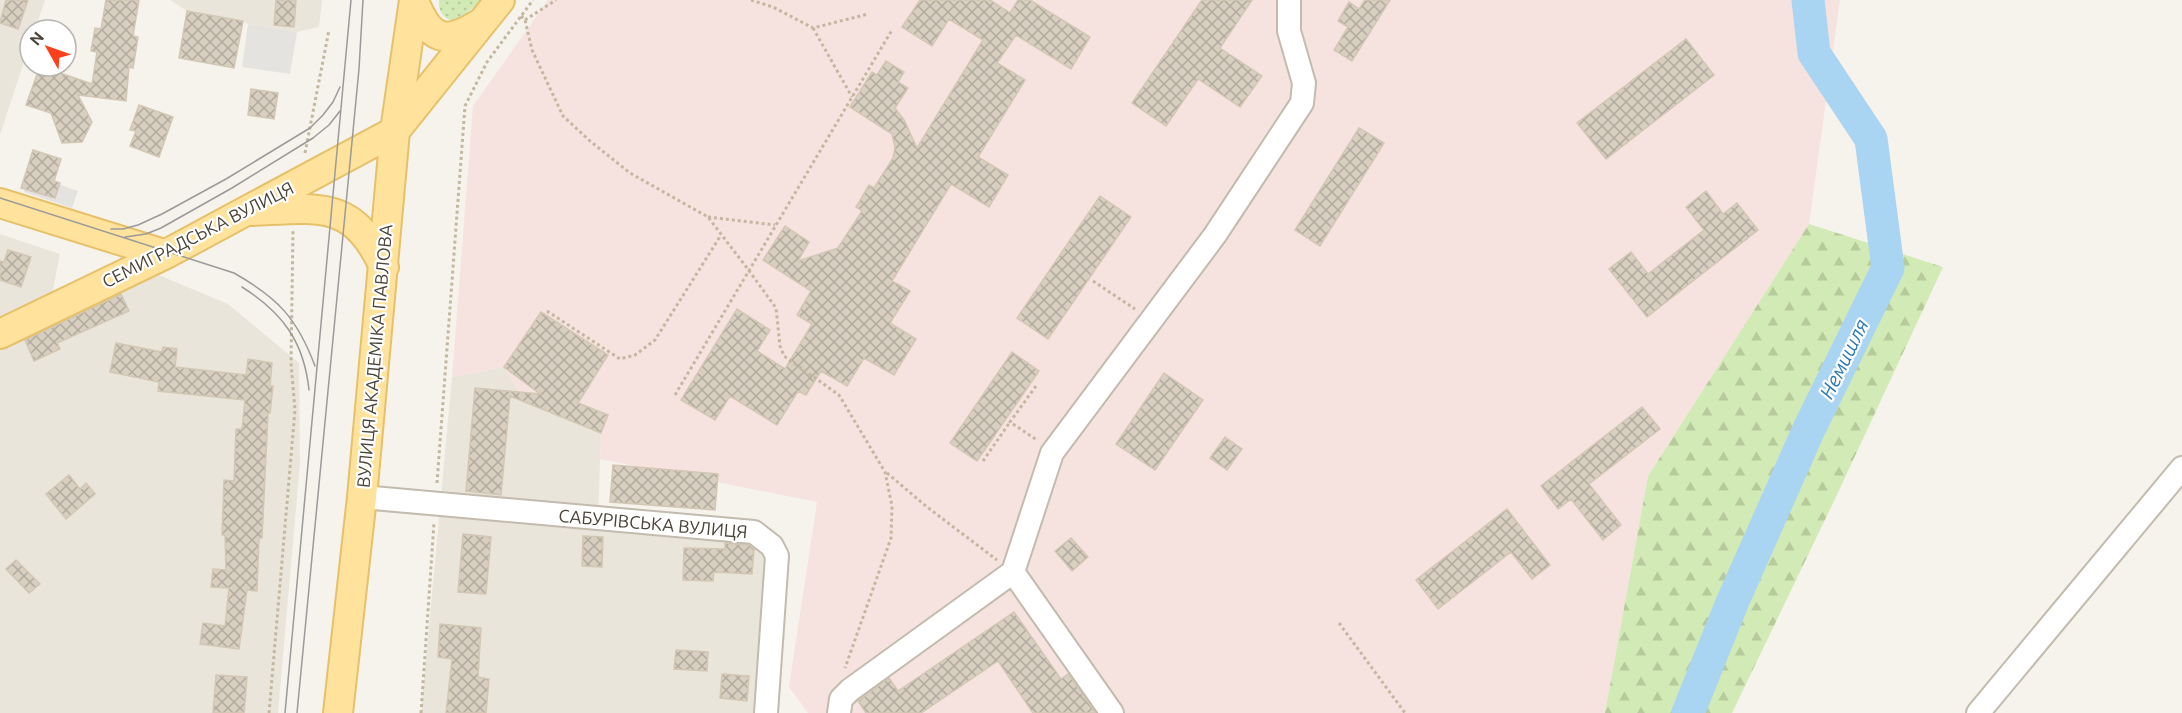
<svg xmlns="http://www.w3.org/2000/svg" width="2182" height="713" font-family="Ubuntu,sans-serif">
<defs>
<pattern id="forest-firs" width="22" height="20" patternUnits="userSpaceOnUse" patternTransform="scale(1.5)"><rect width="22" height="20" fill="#d2eab5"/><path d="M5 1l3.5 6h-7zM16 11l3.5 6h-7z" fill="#b6ca9c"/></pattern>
<pattern id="park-dots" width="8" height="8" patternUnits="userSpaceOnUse" patternTransform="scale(1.5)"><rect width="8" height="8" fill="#d2eab5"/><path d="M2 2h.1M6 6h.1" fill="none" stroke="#b6ca9c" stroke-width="1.8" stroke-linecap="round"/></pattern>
<pattern id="building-cross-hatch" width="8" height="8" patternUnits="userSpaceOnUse" patternTransform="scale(1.5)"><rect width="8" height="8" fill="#d8cfc1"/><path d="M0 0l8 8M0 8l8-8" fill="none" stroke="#b1aa9e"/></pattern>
</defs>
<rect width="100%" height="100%" fill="#f6f3ec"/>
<path fill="#eae5da" d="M0 0H45L35 30H30V44L0 135Z
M170 0H322L319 27 297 32 248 24 243 21 187 11Z
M0 234 60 254 51 300 0 324Z
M149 271 228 304 299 363 300 463 278 713H0V340Z
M504 367 601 433 598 525 754 542 768 555 756 713H421L452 377Z"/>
<path fill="#f6e3e0" d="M548 0H1840L1809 224 1648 476 1605 713H808L789 687 817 502 600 459 601 433 525 402 504 367 452 377 473 106Z"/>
<path fill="url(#forest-firs)" d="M1809 224 1943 267 1834 501 1732 713H1605L1648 476Z"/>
<path fill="url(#park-dots)" d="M439 0H481L466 14 453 21C442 18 438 10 439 0Z"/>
<path fill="#e5e3e0" d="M248 24 297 32 290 74 242 67Z
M30 174 78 191 72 208 24 192Z"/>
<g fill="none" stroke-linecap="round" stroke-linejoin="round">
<path stroke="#a9d4f2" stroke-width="33" d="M1688 713 1732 603 1809 429 1888 268 1871 139 1814 53 1808 0"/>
</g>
<path fill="url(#building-cross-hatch)" stroke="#d3c7b4" stroke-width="1.5" d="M6 0H28L18 29 0 23Z
M106 0H139L133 36 138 37 133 68 129 67 126 101 78 95 92 122 82 142 62 143 51 113 26 105 40 66 92 84 97 52 91 51 95 28 101 29Z
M276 0H296L294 27 274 25Z
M920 0H990L1010 13 1018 0H1030L1090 37 1071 69 1016 35 997 63 1025 80 978 157 1008 175 989 207 951 184 892 281 910 291 890 323 916 339 894 375 864 358 847 386 821 371 806 395 798 391 777 425 730 396 715 420 681 400 737 309 770 330 757 351 785 369 812 324 797 315 811 291 763 260 785 226 809 242 798 261 838 248 862 211 856 207 869 185 874 188 893 158 895 148 892 134 850 107 872 72 877 75 886 61 904 72 898 82 908 88 895 108 904 120 917 148 983 40 949 19 932 46 902 27Z
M1202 0H1252L1220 48 1262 76 1240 107 1198 79 1166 126 1132 103Z
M1365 0H1390L1352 61 1334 50 1348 27 1338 21 1349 2 1359 9Z
M187 11 243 21 234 68 179 58Z
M1686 39 1714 75 1606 159 1577 123Z
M251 89 278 93 274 119 248 115Z
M139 105 173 117 159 157 130 146 136 131 130 130Z
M1359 128 1384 143 1320 246 1295 230Z
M33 150 61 159 54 181 60 183 55 198 21 188Z
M1706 191 1723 214 1737 203 1758 230 1647 317 1609 269 1631 252 1648 274 1704 230 1686 207Z
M1100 196 1131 217 1048 339 1017 318Z
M8 250 31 257 21 287 0 280V261L4 262Z
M121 294 129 311 57 343 60 349 34 361 25 340Z
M541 312 608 355 578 403 608 415 601 433 510 396 501 495 466 491 475 388 540 394 504 367Z
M116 343 162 352 163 347 177 349 175 367 246 375 248 359 272 363 270 386H273L270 413H268L262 538H259L257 591 247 590 239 649 200 644 203 623 225 626 229 588 211 587 213 569 226 570 225 535H222L224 480 234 481 236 429H242L245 400 158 391 159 382 110 372Z
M1012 352 1039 371 977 461 950 443Z
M1164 373 1203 400 1155 470 1116 444Z
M1642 407 1660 429 1589 484 1621 525 1603 540 1571 499 1558 509 1541 486Z
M1225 437 1242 449 1227 470 1210 458Z
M613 465 718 474 715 510 610 502Z
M69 475 80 489 86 483 95 494 66 519 46 494Z
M1507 509 1550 565 1532 579 1511 552 1438 609 1416 580Z
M463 534 491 537 486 594 458 592Z
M583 536 603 537 602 567 582 566Z
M1071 538 1088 557 1072 571 1055 551Z
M725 543 749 545 754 549 752 574 714 572 713 581 683 580 684 548 725 549Z
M16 560 40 584 29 593 6 569Z
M1014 612 1061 679 1068 674 1096 713H1033L998 661 921 713H866L858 701 889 678 898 691Z
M440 624 481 628 478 677 489 679 486 713H446L452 659 438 657Z
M676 650 708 652 707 671 674 669Z
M722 674 749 676 747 701 720 698Z
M216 675 247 677 244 713H213Z"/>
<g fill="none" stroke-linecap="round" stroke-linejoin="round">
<defs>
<path id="minor" d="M362 497 754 532 772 546 777 556 766 713
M1013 572 1052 453 1215 235 1302 103 1304 83 1289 31V0
M839 713 841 699 850 690 1013 572 1112 713
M1978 713 2182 468"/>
<path id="major" d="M414 1C430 40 444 46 481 23
M0 203 164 254
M253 211C318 208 353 199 384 267
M0 334 168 253 395 131 500 0
M338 713 362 497 395 131 414 0"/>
</defs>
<use href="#minor" stroke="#c2bbae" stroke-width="26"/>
<use href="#major" stroke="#e6c16a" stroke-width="32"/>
<path stroke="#c4b79f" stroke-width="3" stroke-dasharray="3 3" stroke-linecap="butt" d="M751 0 773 7 813 28 868 14
M521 16 525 20 532 50 563 116 590 141 630 173 708 217 747 268 776 308 780 346 784 356 839 395 885 472 892 506 891 538 845 668
M525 20 556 0
M813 28 852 97
M305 153 329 30
M708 217 775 225
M1093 281 1135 309
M547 311 620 359 635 355 655 340 721 235
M1036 386 1010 422 1037 440
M675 395 892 30
M983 461 1010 422
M887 473 927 507 997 560
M437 483 465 106 487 62 533 0
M1339 623 1405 713
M269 713 295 410 291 363 293 230
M421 713 434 523"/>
<use href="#minor" stroke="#fff" stroke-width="22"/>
<use href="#major" stroke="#ffe39c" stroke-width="28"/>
<path stroke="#9a9a9a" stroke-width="1.5" d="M0 198 234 273C278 298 297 318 315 366
M111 229H123L138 225 162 214 226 179 310 128 323 115 333 102 340 87
M125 237 146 234 161 228 232 188 313 138 329 125 340 111
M242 287C283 313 304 342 309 390
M285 713 351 0
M297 713 359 69 363 0"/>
</g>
<g text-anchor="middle" stroke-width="4.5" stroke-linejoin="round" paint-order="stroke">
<g font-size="18" fill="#4b4439" stroke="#fff">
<text transform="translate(198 235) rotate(-27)" y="6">СЕМИГРАДСЬКА ВУЛИЦЯ</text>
<text transform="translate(375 356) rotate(-85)" y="6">ВУЛИЦЯ АКАДЕМІКА ПАВЛОВА</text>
<text transform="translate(653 524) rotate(5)" y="6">САБУРІВСЬКА ВУЛИЦЯ</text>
</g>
<g font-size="20" font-style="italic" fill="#2e7ab2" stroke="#fff">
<text transform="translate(1844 359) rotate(-64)" y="7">Немишля</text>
</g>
</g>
<g transform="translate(48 48) rotate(310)"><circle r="28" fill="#ffffff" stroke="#b7b4b0" stroke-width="1.5"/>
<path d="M0-4.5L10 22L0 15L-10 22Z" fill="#fc3f1d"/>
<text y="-9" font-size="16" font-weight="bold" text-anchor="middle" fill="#4b4439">N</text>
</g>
</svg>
